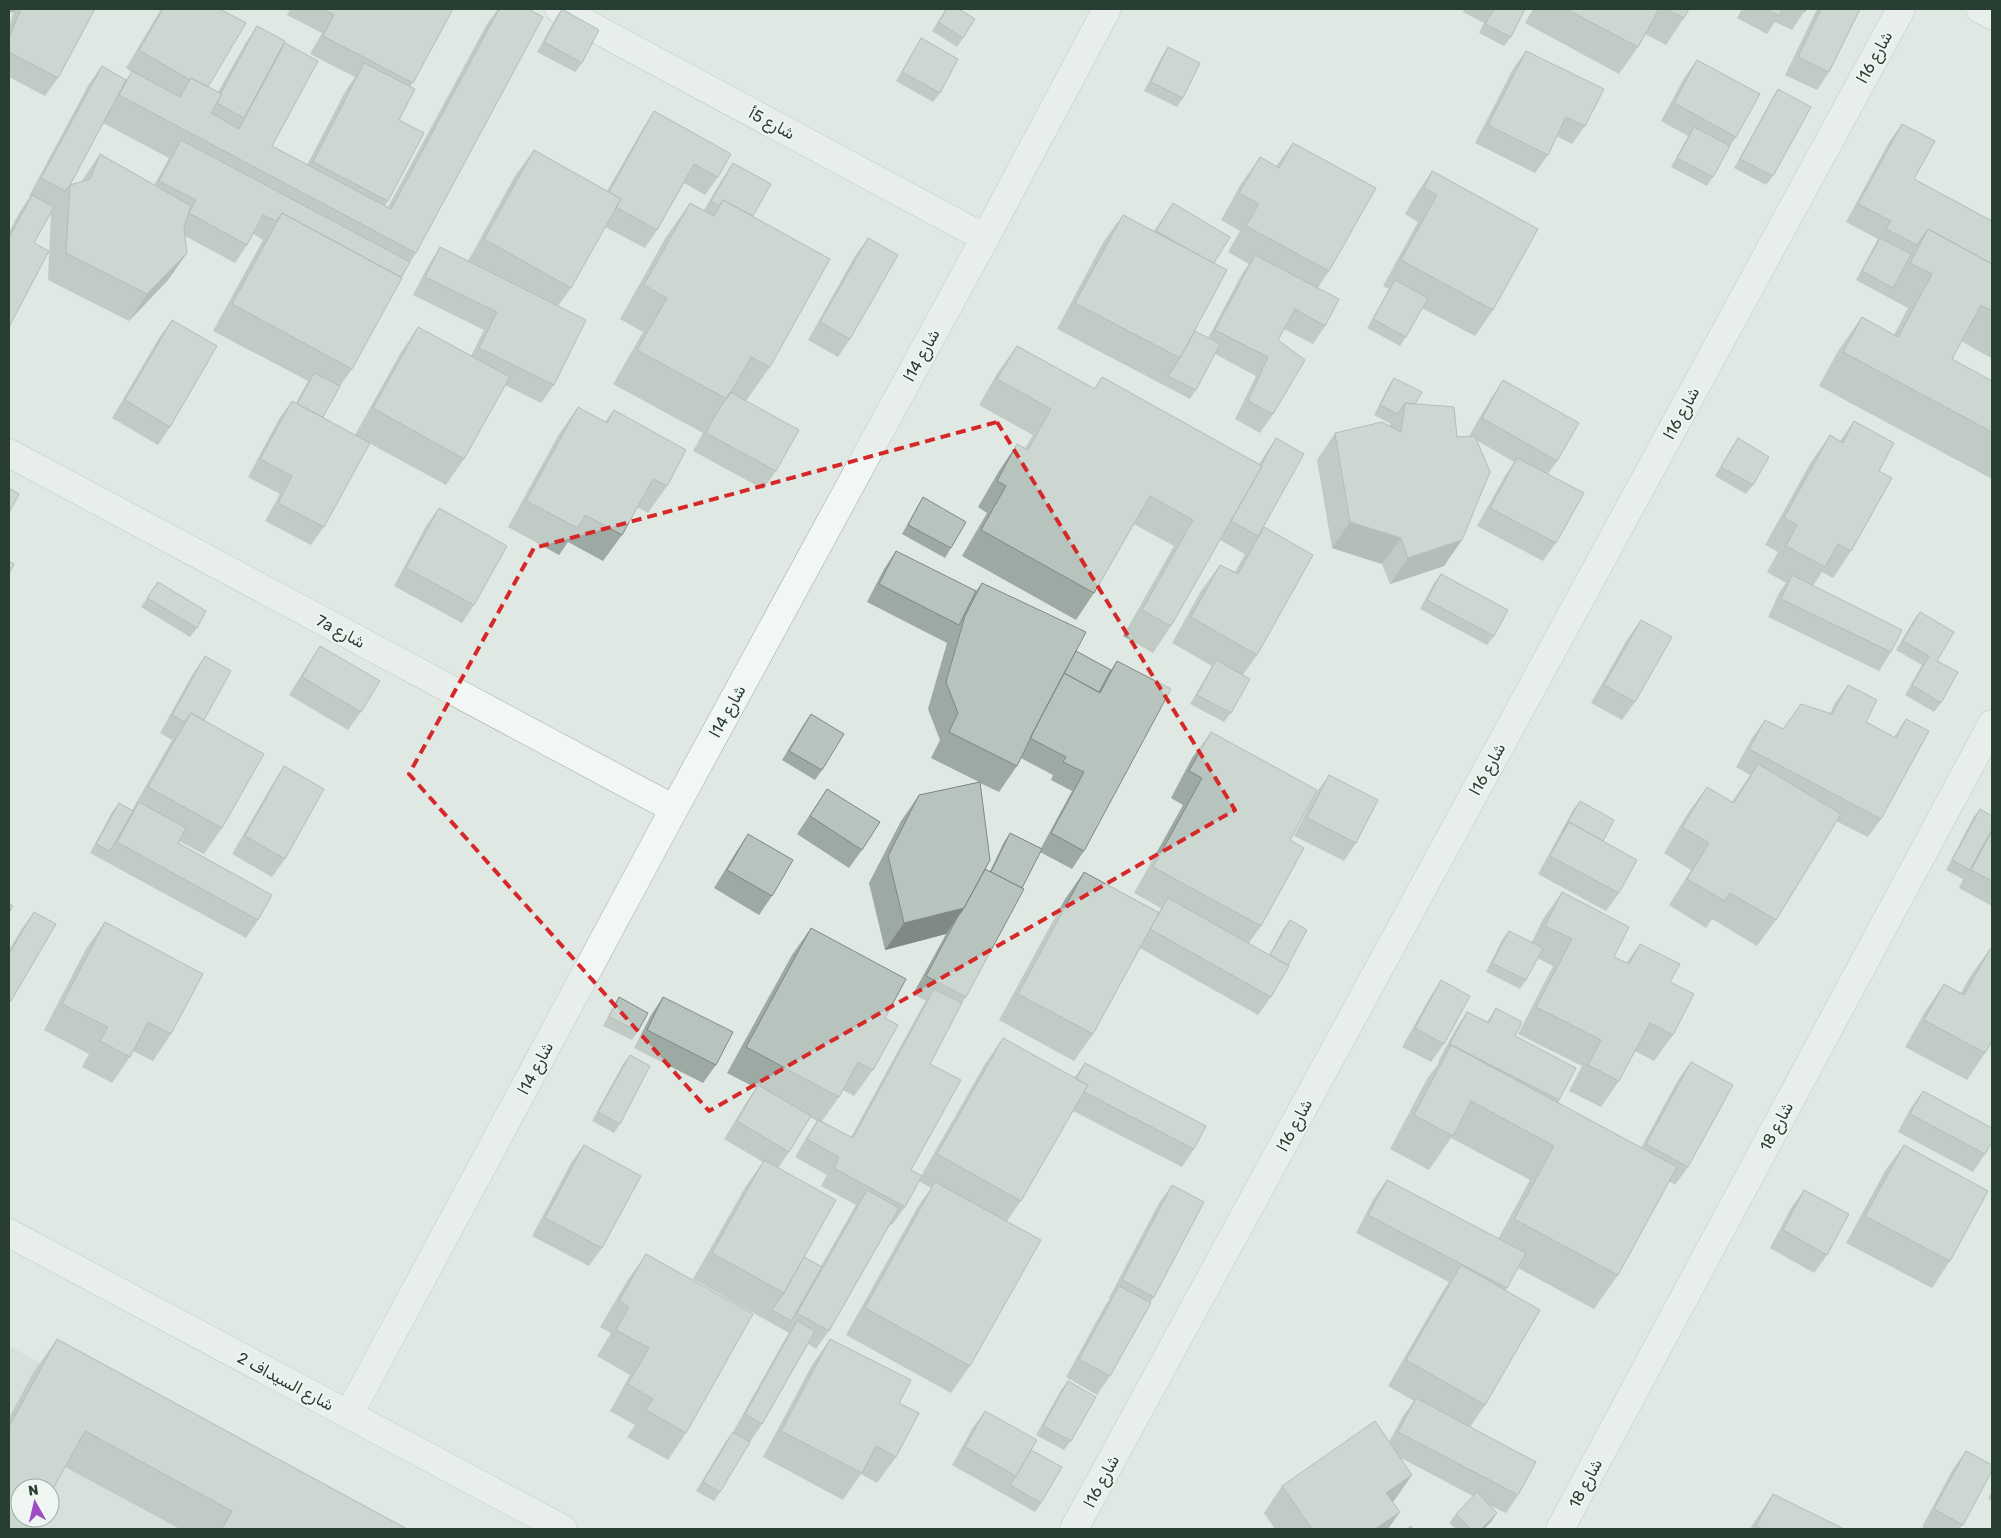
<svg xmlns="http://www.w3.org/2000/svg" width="2001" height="1538" font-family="Rubik,Cairo,sans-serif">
<rect width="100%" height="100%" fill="#dfe8e3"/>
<path fill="#ced9d2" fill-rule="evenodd" d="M9 1346 347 1529H9ZM20 1488H50V1518H20Z"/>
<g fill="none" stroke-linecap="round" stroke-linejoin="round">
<defs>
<path id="minor" d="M559 9 985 238
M1980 9 1992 15
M9 453 674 809
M9 1233 563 1529
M349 1414 674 809 985 238 1107 9
M1074 1529 1901 9
M1560 1529 1992 724"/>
</defs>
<use href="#minor" stroke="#9daba4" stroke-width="29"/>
<use href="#minor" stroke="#f2f6f4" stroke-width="28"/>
</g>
<path fill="#9da9a3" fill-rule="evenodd" d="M9 9H95L58 78 45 96 9 77V26L14 12Z
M161 9H220L208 87 218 92 245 44 257 26 279 52 285 43 272 146 307 165 346 90 355 77 310 54 322 33 287 15 290 9H453L410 87 399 120 388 201 385 206 388 207 487 24 498 9H528L416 253 410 262 352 369 340 386 323 417 355 435 400 354 418 327 471 356 484 330 413 295 428 266 440 247 468 261 515 176 534 150 607 191 642 130 654 111 718 177 705 195 684 183 657 230 645 248 605 227 571 288 558 306 554 385 541 403 505 385 464 459 446 485 369 443 324 527 311 545 265 521 280 494 248 477 279 419 292 401 296 403 308 381 213 331 263 240 253 234 247 245 235 263 185 236 187 253 168 280 129 321 48 280 51 211 34 243 9 327V232L19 213 30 197 29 196 89 84 102 66 126 80 132 72 126 68ZM103 123 169 158 154 185 100 154 81 182 70 185Z
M562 9 582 63 575 72 537 52 555 19Z
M946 9 963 38 957 47 932 31Z
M1464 9H1525L1511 37 1504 46 1479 33 1484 23 1463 12Z
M1533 9H1689L1684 18 1666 45 1645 34 1638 47 1619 74 1525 23Z
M1742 9H1806L1792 30 1775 22 1767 34 1737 18Z
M1817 9H1860L1829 72 1817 90 1785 75Z
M921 38 940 93 933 102 896 81 915 48Z
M1168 47 1183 98 1177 107 1144 91 1162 56Z
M1526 51 1585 126 1572 144 1557 136 1548 155 1535 173 1475 143 1513 69Z
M1697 60 1736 137 1730 146 1713 177 1707 186 1671 167 1688 136 1661 121 1684 78Z
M1778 89 1773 176 1766 185 1734 168 1772 99Z
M1902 124 1914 179 1992 221V356L1991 358 1961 341 1952 359 1992 381V479L1819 386 1838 351 1862 317 1894 335 1908 308 1856 280 1878 239 1846 222 1889 142Z
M1293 143 1329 271 1318 288 1325 326 1313 344 1284 329 1278 340 1273 414 1260 433 1235 419 1256 376 1215 354 1196 390 1190 399 1057 329 1104 241 1123 215 1154 231 1173 203 1214 263 1195 331 1208 338 1242 274 1249 264 1228 252 1240 231 1221 220 1241 184 1260 157 1276 166Z
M733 163 753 216 770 367 746 401 776 471 763 489 693 451 703 433 613 384 643 332 620 319 666 237 690 203 704 210 721 181Z
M1432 171 1493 310 1475 336 1422 308 1406 337 1400 346 1367 328 1389 289 1383 286 1418 222 1405 214 1414 198Z
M868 238 850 339 838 357 808 340 855 256Z
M172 320 170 427 158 445 112 418 159 338Z
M1017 346 1094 389 1102 377 1259 464 1276 438 1258 536 1264 527 1257 655 1243 675 1231 713 1224 722 1190 704 1212 666 1172 643 1201 591 1220 565 1235 572 1245 554 1220 540 1171 626 1153 653 1123 636 1174 546 1134 524 1094 593 1076 620 962 556 987 513 978 507 999 471 1017 444 1025 448 1033 435 979 405 998 372Z
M1394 378 1415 404 1457 437 1469 436 1491 398 1503 380 1557 461 1548 474 1556 543 1543 561 1477 526 1505 476 1514 462 1478 441 1444 566 1390 584 1382 564 1332 548 1317 460 1335 433 1389 426 1391 424 1374 415 1388 387Z
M578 407 605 422 614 410 667 486 648 513 637 507 622 535 603 561 568 542 559 555 508 527 559 434Z
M1854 421 1879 471 1851 551 1833 578 1822 572 1813 586 1891 652 1879 671 1768 617 1779 593 1786 583 1767 572 1778 552 1765 545 1811 462 1830 435 1840 441Z
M1738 438 1753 485 1746 494 1715 476 1732 447Z
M923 497 951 548 945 558 902 534 917 507Z
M439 508 474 605 462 623 394 586 426 526Z
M896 551 976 591 982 583 1076 651 1111 670 1117 661 1084 851 1072 869 1040 852 966 997 962 1003 930 1064 911 1170 921 1176 985 1064 1003 1038 1074 1078 1085 1063 1194 1149 1182 1167 1073 1111 1021 1201 1007 1221 970 1366 951 1393 846 1335 917 1208 931 1188 919 1181 905 1207 892 1225 890 1224 829 1331 816 1349 808 1344 762 1424 750 1442 720 1492 714 1501 696 1491 726 1441 733 1432 785 1339 789 1333 693 1279 746 1186 763 1162 724 1139 746 1103 756 1088 727 1073 792 955 811 928 885 1018 873 1070 854 1096 843 1090 839 1097 822 1121 851 1137 922 1007 926 1001 913 994 946 934 885 950 869 883 901 821 919 795 979 782 931 758 940 740 928 709 947 643 867 602 884 569ZM1021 758 1053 775 1051 780 1072 791 1041 848 1010 833 1004 842 990 871 985 869 980 783 999 792 1017 766ZM810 1117 817 1121 806 1138 795 1157 827 1175 821 1186 856 1205 821 1266 804 1257 778 1168 789 1152Z
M1441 574 1494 636 1487 645 1420 609 1434 583Z
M158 582 197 628 190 637 141 607Z
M1920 612 1941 703 1934 712 1905 695 1922 665 1896 650 1913 621Z
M1641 620 1635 702 1622 720 1591 703 1628 638Z
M320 646 361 712 348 730 289 695 308 664Z
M205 656 204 720 222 828 204 854 179 841 178 843 258 920 246 938 90 853 112 812 119 803 132 810 172 740 160 733 192 675Z
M1848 685 1866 722 1894 737 1906 719 1881 819 1868 837 1836 821 1776 920 1757 946 1712 919 1706 928 1669 905 1691 870 1664 853 1688 813 1707 787 1732 802 1750 775 1736 767 1752 738 1765 720 1783 729 1830 714 1835 703Z
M811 714 822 770 815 780 782 760 804 724Z
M1211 732 1290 840 1261 926 1249 943 1269 955 1283 929 1290 920 1288 965 1271 997 1258 1015 1140 948 1093 1034 1074 1061 999 1020 1065 899 1084 872 1159 912 1161 908 1134 893 1183 805 1171 798 1192 758Z
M284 766 285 859 272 877 232 854 272 785Z
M1329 775 1356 843 1344 861 1294 836 1316 793Z
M827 789 862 850 849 868 797 834Z
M1580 801 1603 841 1619 893 1606 911 1538 874 1573 810Z
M1980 809 1992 816V906L1959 888 1964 877 1963 879 1946 870 1973 818Z
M748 834 772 896 759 915 714 888 736 852Z
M1562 892 1614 957 1626 963 1640 944 1670 982 1673 1035 1654 1061 1635 1051 1619 1081 1601 1107 1569 1091 1582 1066 1518 1034 1553 966 1537 958 1526 980 1520 989 1486 972 1502 940 1509 931 1532 942 1543 919Z
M34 912 11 1001 9 1004V950L21 930Z
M105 922 171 1034 153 1061 133 1051 130 1057 112 1083 82 1067 89 1054 44 1030 86 949Z
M1990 949 1985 1053 1967 1080 1905 1047 1926 1010 1944 984 1961 993 1971 975Z
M1441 980 1444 1044 1431 1062 1402 1047 1429 999Z
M619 997 638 1031 632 1040 603 1026 613 1007Z
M663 997 716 1065 703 1083 634 1048 651 1015Z
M1496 1008 1559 1100 1558 1103 1641 1148 1678 1080 1691 1062 1688 1167 1675 1185 1669 1181 1618 1275 1594 1309 1518 1268 1506 1290 1485 1405 1470 1427 1518 1495 1506 1513 1489 1505 1491 1522 1484 1529H1456L1449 1523 1456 1514 1473 1496 1401 1458 1388 1529H1275L1264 1513 1282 1486 1389 1442 1403 1416 1414 1401 1388 1386 1443 1291 1449 1282 1356 1233 1374 1198 1387 1180 1498 1239 1530 1180 1451 1138 1429 1170 1390 1149 1427 1079 1439 1063 1438 1062 1455 1030 1467 1012 1487 1022Z
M630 1055 620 1124 614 1133 592 1121 623 1064Z
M1923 1091 1985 1154 1973 1172 1898 1132 1910 1109Z
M584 1145 602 1248 589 1266 532 1236 571 1163Z
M1904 1145 1950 1261 1932 1288 1846 1243 1885 1171Z
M1172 1185 1154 1297 1150 1303 1110 1376 1097 1395 1066 1377 1106 1304 1110 1299 1109 1298 1159 1203Z
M1804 1190 1827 1255 1814 1273 1770 1248 1791 1208Z
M646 1254 686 1433 668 1460 627 1437 635 1425 610 1411 630 1375 597 1356 611 1333 600 1327 627 1281Z
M57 1339 407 1529H180L65 1467 9 1529V1418L33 1373Z
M830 1339 896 1457 877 1483 861 1474 843 1500 763 1457 812 1365Z
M1068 1381 1071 1441 1064 1450 1036 1435 1061 1390Z
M985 1411 1031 1450 1041 1503 1035 1512 952 1465 972 1429Z
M1966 1451 1963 1525 1959 1529H1926L1922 1527 1953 1469Z
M1992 1491V1501L1988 1498Z
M1773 1494 1844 1529H1750L1755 1521Z"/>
<path fill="#808984" d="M9 9H17L14 12 9 13Z
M187 253 168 280 129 321 147 294Z
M1350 522 1401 538 1382 564 1332 548Z
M1462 540 1444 566 1390 584 1408 558Z
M964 908 946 934 885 950 904 923Z
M1412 1475 1394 1501 1367 1519 1386 1493Z
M1400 1512 1388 1529H1375Z
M1497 1513 1491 1522 1484 1529H1481Z"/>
<path fill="#b7c4bd" stroke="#808984" d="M21 9H95L58 78 9 52V38Z
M163 9H220L246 23 208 87 191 78 190 80 139 50Z
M323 9H453L413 83 323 36 334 15Z
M499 9H528L543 17 416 253 119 95 132 71 180 97 191 78 222 94 211 113 239 129 285 43 318 61 272 146 391 209Z
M562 9 599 30 582 63 544 42Z
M947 9H959L975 19 963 38 938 22Z
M1494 9H1525L1511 37 1485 24Z
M1566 9H1659L1638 47Z
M1666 9H1689L1684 18Z
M1766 9H1783L1779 16Z
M1798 9H1806L1805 12Z
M1821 9H1860L1829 72 1798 57Z
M257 26 285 41 244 118 217 103 222 94 221 93Z
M921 38 958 59 940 93 902 72Z
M1168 47 1200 63 1183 98 1151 82Z
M1526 51 1604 89 1585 126 1566 117 1548 155 1488 125Z
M1697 60 1760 94 1736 137 1674 103Z
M364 63 415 89 399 120 424 133 388 201 313 162Z
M102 66 126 80 70 185 65 191 41 178Z
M1778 89 1811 107 1773 176 1740 159Z
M654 111 731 154 718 177 694 164 657 230 616 207 621 199 609 192Z
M1902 124 1935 141 1914 179 1992 221V264L1928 229 1917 245 1886 229 1891 221 1858 204Z
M1694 127 1730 146 1713 177 1677 158Z
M181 140 410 262 401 277 282 213 276 221 263 215 247 245 189 213 196 200 159 181Z
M1293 143 1376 188 1329 271 1246 226 1259 204 1239 193 1260 157 1279 168Z
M534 150 621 199 571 288 484 239Z
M100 154 191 206 184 227 187 253 147 294 66 253 70 185 90 179Z
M733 163 771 184 753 216 723 200 719 206 711 201Z
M1432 171 1538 229 1493 310 1401 260 1437 195 1424 188Z
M32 195 54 207 34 243 49 251 9 327V238Z
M723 200 830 259 770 367 751 357 727 399 637 350 667 298 644 285 690 203 714 216Z
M1173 203 1230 237 1214 263 1186 248 1156 231Z
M282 213 402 278 352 369 232 304Z
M1123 215 1227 270 1180 358 1075 303Z
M1928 229 1992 264V311L1981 305 1952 359 1992 381V432L1843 352 1862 317 1898 337 1932 274 1910 263Z
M868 238 898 255 850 339 820 322Z
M1880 238 1911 254 1893 288 1862 271Z
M440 247 586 320 554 385 479 348 497 312 425 277Z
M1255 255 1339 299 1325 326 1295 309 1278 340 1305 360 1273 414 1248 401 1268 357 1215 330Z
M1395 280 1428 298 1406 337 1373 319Z
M172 320 217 346 170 427 125 400Z
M418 327 510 377 464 459 373 408Z
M1195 331 1220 344 1196 390 1168 376 1180 358Z
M1017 346 1095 389 1102 377 1262 466 1171 626 1142 610 1193 520 1150 496 1094 593 981 530 1006 486 997 481 1017 444 1028 450 1051 409 997 379Z
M314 373 340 386 323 417 297 404Z
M1394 378 1422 392 1415 404 1405 403 1398 414 1380 405Z
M1503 380 1579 423 1557 461 1482 418Z
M730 392 799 430 776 471 706 433 716 414Z
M292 401 370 443 324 527 278 503 292 476 260 459Z
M1405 403 1454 407 1457 437 1475 436 1490 472 1462 540 1408 558 1401 538 1350 522 1335 433 1382 422 1401 432Z
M578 407 607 423 614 410 686 450 667 486 653 479 622 535 585 515 578 528 526 501Z
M1854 421 1894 443 1879 471 1892 478 1851 551 1838 544 1825 567 1786 546 1797 525 1784 518 1830 435 1843 443Z
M1276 438 1304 454 1258 536 1231 521 1262 466H1261Z
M1738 438 1769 457 1753 485 1721 467Z
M1517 458 1584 493 1556 543 1490 508Z
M9 488 19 494 9 513Z
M923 497 966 522 951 548 908 525Z
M439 508 507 546 474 605 406 568Z
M1264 527 1313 555 1257 655 1191 617 1220 565 1238 574Z
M896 551 976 591 959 625 879 584Z
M9 561 14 564 9 574Z
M1441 574 1508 610 1494 636 1427 600Z
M1792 575 1902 630 1891 652 1781 599Z
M158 582 206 611 197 628 147 598Z
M982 583 1086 632 1035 729 1017 766 949 732 958 713 946 682 965 616Z
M1920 612 1954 632 1937 661 1958 672 1941 703 1912 685 1929 656 1903 641Z
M1641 620 1672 637 1635 702 1604 685Z
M320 646 380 681 361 712 302 677Z
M1076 651 1111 670 1099 692 1064 673Z
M205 656 231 671 204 720 191 713 185 722 172 715Z
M1216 660 1250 679 1231 713 1197 695Z
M1117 661 1171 689 1084 851 1051 833 1084 772 1063 762 1066 757 1030 738 1064 673 1100 693Z
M1848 685 1877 700 1866 722 1896 738 1906 719 1929 731 1881 819 1749 749 1765 720 1783 729 1801 704 1832 714Z
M191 713 264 754 222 828 148 787Z
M811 714 844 734 822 770 789 751Z
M1211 732 1317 790 1290 840 1304 848 1261 926 1153 867 1202 778 1189 771Z
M1758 764 1841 814 1776 920 1730 893 1725 901 1687 879 1709 843 1682 827 1707 787 1734 803Z
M284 766 324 789 285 859 245 836Z
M1329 775 1378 800 1356 843 1307 818Z
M980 782 990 860 964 908 904 923 888 856 919 795Z
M827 789 880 822 862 850 810 816Z
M1580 801 1614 820 1603 841 1569 822 1563 831Z
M139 802 186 828 178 843 272 895 258 920 117 842Z
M119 803 133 811 110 851 96 844Z
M1980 809 1992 816V829L1970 870 1952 860Z
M1569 822 1637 860 1619 893 1550 856Z
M1992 831V881L1971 870Z
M1010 833 1042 849 1022 888 991 872Z
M748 834 793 860 772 896 727 870Z
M985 869 1024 889 966 997 926 976 957 918 964 908Z
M1084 872 1159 913 1093 1034 1018 994Z
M1562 892 1629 927 1614 957 1629 964 1640 944 1680 964 1670 982 1694 994 1673 1035 1650 1023 1619 1081 1588 1065 1601 1040 1536 1007 1572 939 1545 926Z
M1168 898 1289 966 1271 997 1150 929Z
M9 904 13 906 9 913Z
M34 912 56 924 11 1001 9 999V954Z
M1290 920 1307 930 1288 965 1270 955Z
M105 922 203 974 171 1034 148 1022 130 1057 100 1041 108 1027 62 1004Z
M811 928 906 979 885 1018 898 1025 873 1070 858 1062 839 1097 746 1047Z
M1509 931 1543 948 1526 980 1492 963Z
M1990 949 1992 950V1041L1985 1053 1924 1020 1944 984 1964 995Z
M1441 980 1470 996 1444 1044 1415 1028Z
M934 989 962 1003 930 1064 961 1080 911 1170 922 1176 905 1207 834 1168 839 1157 807 1139 818 1120 853 1138Z
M619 997 648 1013 638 1031 609 1017Z
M663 997 733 1032 716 1065 647 1030Z
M1496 1008 1522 1022 1515 1036 1576 1068 1559 1100 1450 1044 1467 1012 1489 1023Z
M1003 1038 1088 1085 1021 1201 937 1154Z
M1451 1045 1677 1167 1618 1275 1514 1219 1554 1146 1471 1101 1453 1136 1414 1115Z
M630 1055 650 1066 620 1124 598 1112Z
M1691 1062 1733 1085 1688 1167 1646 1144Z
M1085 1063 1206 1126 1194 1149 1084 1092 1088 1085 1076 1079Z
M758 1085 811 1116 789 1152 737 1121Z
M1923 1091 1992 1128V1142L1985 1154 1910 1114Z
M584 1145 641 1176 602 1248 545 1218Z
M1904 1145 1988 1191 1950 1261 1865 1216Z
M764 1160 836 1200 784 1293 712 1253Z
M1387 1180 1526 1253 1507 1288 1368 1215Z
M935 1182 1041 1240 970 1366 865 1308Z
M1172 1185 1204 1202 1154 1297 1122 1280Z
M867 1190 899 1208 829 1331 797 1313Z
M1804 1190 1849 1214 1827 1255 1783 1230Z
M646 1254 753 1314 686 1433 646 1410 653 1399 628 1384 649 1348 616 1330 629 1307 619 1301Z
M804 1257 822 1267 791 1321 772 1310 784 1293Z
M1461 1265 1540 1310 1485 1405 1406 1360Z
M1119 1286 1151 1303 1110 1376 1079 1359Z
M797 1321 815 1331 762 1424 745 1414Z
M57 1339 407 1529H222L232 1511 85 1431 50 1494V1488H20V1518H37L31 1529H9V1427Z
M830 1339 911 1380 899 1403 919 1413 896 1457 876 1446 862 1473 781 1431Z
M1068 1381 1096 1397 1071 1441 1043 1426Z
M1416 1398 1536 1462 1518 1495 1398 1432Z
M985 1411 1037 1440 1016 1476 965 1447Z
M1375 1421 1412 1475 1386 1493 1400 1512 1375 1529H1312L1282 1486Z
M733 1432 750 1442 720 1492 703 1482Z
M1031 1450 1062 1467 1041 1503 1010 1485 1016 1476Z
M1966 1451 1992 1465V1471L1963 1525 1934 1509Z
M1477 1492 1497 1513 1481 1529H1471L1456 1514Z
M1773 1494 1844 1529H1762L1756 1526Z
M1411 1526 1413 1529H1407Z"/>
<path d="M0 0H2001V1538H0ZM997 422 1235 810 709 1111 409 774 534 548Z" fill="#dfe8e3" fill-opacity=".55" fill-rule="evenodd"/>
<path fill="none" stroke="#d62828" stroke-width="4" stroke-dasharray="10 6" stroke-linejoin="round" d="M997 422 1235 810 709 1111 409 774 534 548Z"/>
<g text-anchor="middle" stroke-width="4" stroke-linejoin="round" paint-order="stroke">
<g font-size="16" fill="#293e33" stroke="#eff5f1">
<text transform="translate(1874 57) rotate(-61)" y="6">شارع 16ا</text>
<text transform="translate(772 123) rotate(28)" y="6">شارع 5أ</text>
<text transform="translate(921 355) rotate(-61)" y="6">شارع 14ا</text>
<text transform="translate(1681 413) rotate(-61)" y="6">شارع 16ا</text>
<text transform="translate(341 631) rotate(28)" y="6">7a شارع</text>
<text transform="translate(727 711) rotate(-61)" y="6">شارع 14ا</text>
<text transform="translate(1487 769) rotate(-61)" y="6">شارع 16ا</text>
<text transform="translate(535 1068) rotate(-62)" y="6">شارع 14ا</text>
<text transform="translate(1294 1125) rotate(-62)" y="6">شارع 16ا</text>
<text transform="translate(1776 1126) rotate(-62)" y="6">شارع 18</text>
<text transform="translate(286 1381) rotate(28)" y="6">شارع السيداف 2</text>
<text transform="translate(1101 1481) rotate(-62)" y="6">شارع 16ا</text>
<text transform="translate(1585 1483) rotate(-62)" y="6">شارع 18</text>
</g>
</g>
<rect width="2001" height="1538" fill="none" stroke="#293e33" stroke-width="20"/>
<g transform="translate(35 1503) rotate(352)"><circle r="24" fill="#eff5f1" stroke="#a0aca5"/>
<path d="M0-4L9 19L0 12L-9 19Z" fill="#9e4cc5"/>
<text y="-8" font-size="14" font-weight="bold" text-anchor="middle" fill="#293e33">N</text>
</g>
</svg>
